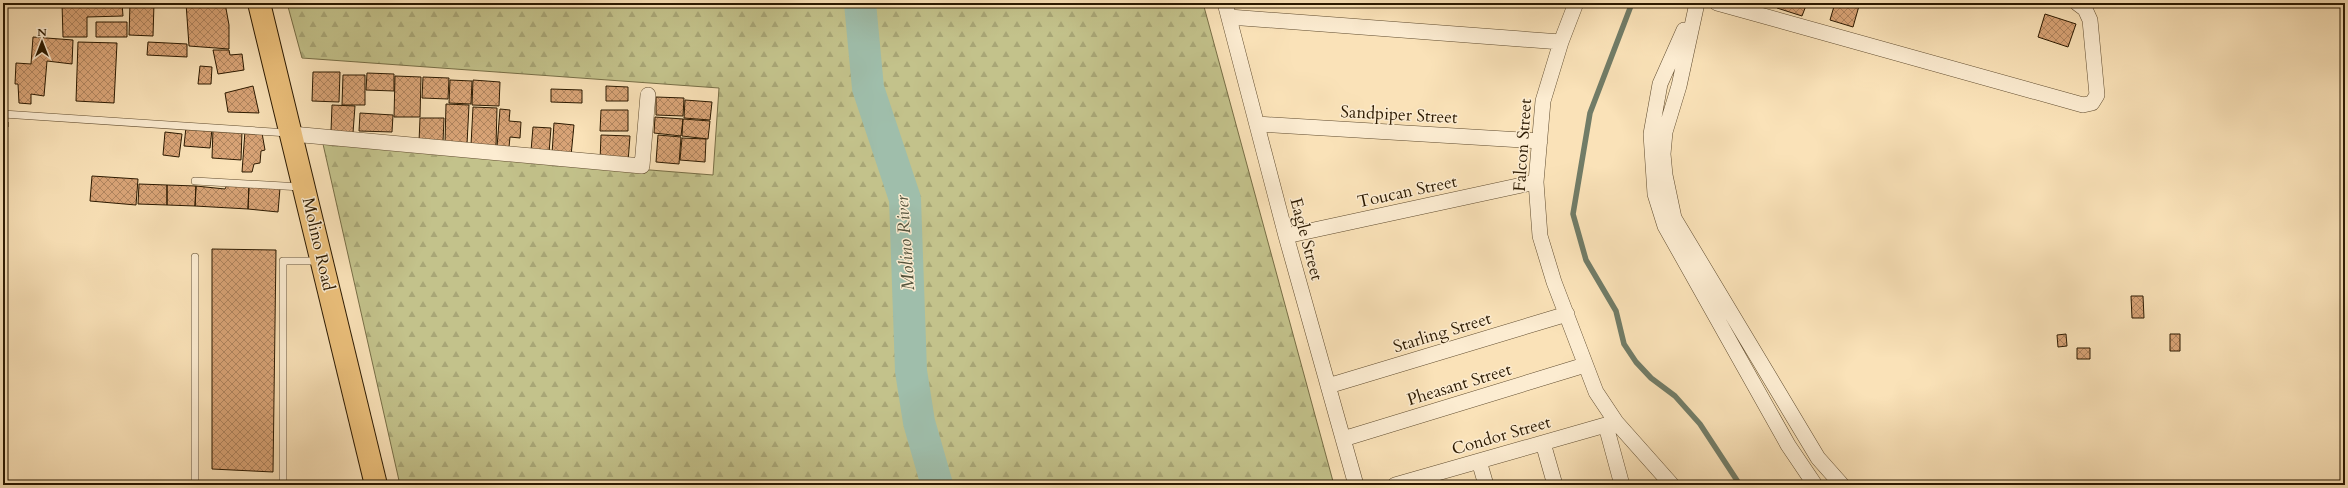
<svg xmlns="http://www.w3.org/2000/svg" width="2348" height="488" font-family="Cardo,serif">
<defs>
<pattern id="forest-firs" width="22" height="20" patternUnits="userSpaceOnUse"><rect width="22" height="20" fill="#c3c28b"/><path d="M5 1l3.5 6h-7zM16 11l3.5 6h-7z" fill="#a8a676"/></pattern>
<pattern id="building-cross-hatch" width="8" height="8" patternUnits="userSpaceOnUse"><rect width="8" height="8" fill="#d9a477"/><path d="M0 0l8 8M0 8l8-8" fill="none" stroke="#b0855f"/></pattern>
</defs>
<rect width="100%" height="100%" fill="#fae2b8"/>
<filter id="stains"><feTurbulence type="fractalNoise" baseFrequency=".005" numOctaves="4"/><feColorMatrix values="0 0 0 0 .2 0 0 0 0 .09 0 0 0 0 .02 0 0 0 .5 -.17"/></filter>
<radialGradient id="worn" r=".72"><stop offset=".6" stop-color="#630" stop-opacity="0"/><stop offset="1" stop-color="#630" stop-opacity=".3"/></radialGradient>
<path fill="url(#forest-firs)" stroke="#776e46" d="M287 3H1203L1334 485H400L323 144 713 175 719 88 302 58Z"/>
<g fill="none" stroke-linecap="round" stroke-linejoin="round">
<path stroke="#717c67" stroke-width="5.5" d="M1632 3 1590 113 1573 214 1586 260 1616 311 1624 344 1636 362 1651 378 1675 396 1700 424 1740 485"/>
<path stroke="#9fbeab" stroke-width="32" d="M860 3 868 88 905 199 911 371 919 422 937 485"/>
</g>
<path fill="url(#building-cross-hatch)" stroke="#2b1900" d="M62 3H122L123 16 87 17V37H63Z
M130 3H154L153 36 129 35Z
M186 3H225L229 25V49L189 46Z
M461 3H488V4H461Z
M1779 3H1807L1802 16 1777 8Z
M1835 3 1859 6 1853 27 1830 20Z
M1945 3H1960L1959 7Z
M2045 14 2076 24 2068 47 2038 37Z
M96 22H127V37H96Z
M33 37 73 40 72 64 47 61 44 96 31 94V104L19 103 18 84H15L16 63 31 64Z
M78 42 117 43 114 103 76 101Z
M148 42 187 44V57L147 55Z
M213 50H229L230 55 242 54 244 70 218 74Z
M200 66 212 67 211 84H198Z
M313 72H340L339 102 312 101Z
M367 73 394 74V91L366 90Z
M343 75H365V105H342Z
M395 76 421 77 420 117H394Z
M423 77 449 78 448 99 422 98Z
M450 80 472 81 471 104 449 103Z
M473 80 500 82 499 106 472 105Z
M253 86 259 113 228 112 225 93Z
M606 86 628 87V101H606Z
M551 89 582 90V103L551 102Z
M656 97 684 98 683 116 656 115Z
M685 100 712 102 710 120 684 118Z
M446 104 469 105 467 144 445 143Z
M332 105 355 106 353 133 331 131Z
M473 107 497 108 496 146 471 145Z
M500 109 510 110 509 121 521 122 520 138 510 137 509 147H497Z
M601 110H628V131H600Z
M360 113 393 115 392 132 359 131Z
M655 117 683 119 681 136 654 133Z
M420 118H444L443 142H419Z
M683 119 710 121 708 139 682 136Z
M3 122H8V127L5 126 4 144Z
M554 123 574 125 571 156 552 154Z
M186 127 212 129 210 148 184 146Z
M533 127 551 128 549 153 531 151Z
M213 129 242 131 241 160 212 158Z
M245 131 262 133 265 150 261 151 260 163 254 164 252 172H242Z
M165 132 182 134 179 157 163 155Z
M601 135 630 136 628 162 600 161Z
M658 135 681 137 679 164 656 162Z
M682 138 706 139 705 162 680 160Z
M92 176 138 179 136 205 90 201Z
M139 184 167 185V205L138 204Z
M167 185 196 186 195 206 167 205Z
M227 185H249L248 209 195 206 196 186 225 189Z
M249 185 280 188 278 212 248 209Z
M212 249 276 250 273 472 212 469Z
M2131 296H2143L2144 318H2132Z
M2066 334 2067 346 2058 347 2057 335Z
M2170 334H2180V351H2170Z
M2077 348H2090V359H2077Z"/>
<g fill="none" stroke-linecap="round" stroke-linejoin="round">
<defs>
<path id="lane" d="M3 114 288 133
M195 181 301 187
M195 257V485
M283 485V261H319"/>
<path id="street" d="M1225 3 1286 236 1356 485
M1576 3 1561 42 1543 101 1536 182 1540 236 1554 282 1596 392 1616 422 1672 485
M1697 3 1679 86 1665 132 1663 154 1665 175 1674 218 1818 458 1842 485
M1717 3 2083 105 2092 103 2097 95 2090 20 2085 9 2077 3
M1229 17 1561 42
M1684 30 1660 84 1651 134 1655 194 1665 226 1788 445 1815 485
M1257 124 1540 141
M292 134 642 166 648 95
M1286 236 1536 182
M1328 386 1567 314
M1606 426 1622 485
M1343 439 1585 365
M1543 443 1555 485
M1479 461 1486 485
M1395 485 1616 422"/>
<path id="primary" d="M259 3 376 485"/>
</defs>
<use href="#lane" stroke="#5f4b2e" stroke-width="8"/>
<use href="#street" stroke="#5f4b2e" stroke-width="16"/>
<use href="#primary" stroke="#2b1900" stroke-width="24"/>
<use href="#lane" stroke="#fcecd1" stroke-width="7"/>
<use href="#street" stroke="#fcecd1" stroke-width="15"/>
<use href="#primary" stroke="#edc17c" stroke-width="22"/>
</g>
<g text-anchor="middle" stroke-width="3" stroke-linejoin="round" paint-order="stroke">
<g font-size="17" fill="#2b1900" stroke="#fcecd1">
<text transform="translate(1399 114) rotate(3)" y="6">Sandpiper Street</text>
<text transform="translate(1522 145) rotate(-86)" y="6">Falcon Street</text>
<text transform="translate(1407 191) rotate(-12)" y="6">Toucan Street</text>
<text transform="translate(1307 239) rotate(75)" y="6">Eagle Street</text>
<text transform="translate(319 244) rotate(77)" y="6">Molino Road</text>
<text transform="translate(1442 332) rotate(-17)" y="6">Starling Street</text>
<text transform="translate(1459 384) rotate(-17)" y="6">Pheasant Street</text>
<text transform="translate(1501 435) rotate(-16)" y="6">Condor Street</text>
</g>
<g font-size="18" font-style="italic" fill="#54533c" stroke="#fcecd1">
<text transform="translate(905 243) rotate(-94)" y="6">Molino River</text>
</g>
</g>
<rect width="2348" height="488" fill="none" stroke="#fae2b8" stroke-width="16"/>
<rect x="4" y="4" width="2340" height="480" fill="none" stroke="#2b1900" stroke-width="2"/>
<rect x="8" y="8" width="2332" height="472" fill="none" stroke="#2b1900"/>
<g transform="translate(42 42)" stroke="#fcecd1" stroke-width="3" paint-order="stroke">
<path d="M0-3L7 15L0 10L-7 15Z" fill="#2b1900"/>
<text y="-6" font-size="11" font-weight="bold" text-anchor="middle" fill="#2b1900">N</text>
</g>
<rect width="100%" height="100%" filter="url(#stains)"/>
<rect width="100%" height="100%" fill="url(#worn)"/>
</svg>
